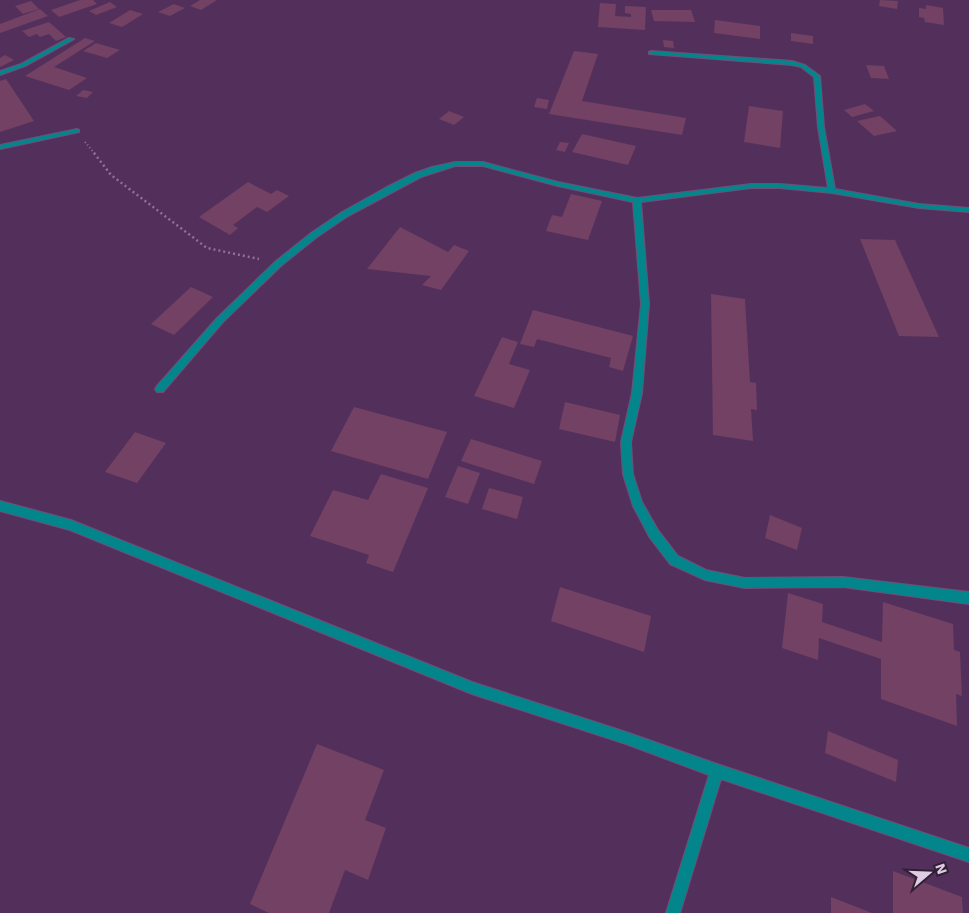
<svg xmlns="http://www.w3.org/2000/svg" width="969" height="913" font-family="'Work Sans',sans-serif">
<rect width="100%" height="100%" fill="#53305c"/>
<path fill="#724163" d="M80 0H93L97 4 59 17 51 10Z
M200 0H217L201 10 190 6Z
M880 0 898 1 897 9 879 6Z
M31 1 39 9 23 14 15 6Z
M110 2 117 7 96 15 89 11Z
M600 3 616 4 615 16 631 17V14L625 13V6L646 7 645 30 598 27Z
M174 4 185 8 170 16 158 12Z
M926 5 943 8 944 25 925 22 924 18 919 17V8L926 9Z
M40 9 48 16 0 33V24Z
M130 10 143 14 122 27 109 23Z
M651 10H691L695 22 654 21Z
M715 20 760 26V39L714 33Z
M49 22 66 37 56 41 49 34 40 37 37 34 29 37 22 31Z
M791 33 813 36V44L791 41Z
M85 38 95 41 54 67 87 78 69 90 25 76Z
M663 40 673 41 674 48 664 47Z
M96 43 120 50 107 58 83 51Z
M574 51 598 54 582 101 686 118 682 135 549 114Z
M5 55 14 60 0 67V58Z
M866 65 884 66 889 79 871 78Z
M6 79 34 121 0 132V81Z
M83 90 93 92 87 98 76 96Z
M537 98 549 100 547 109 534 107Z
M865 104 874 111 852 117 844 110Z
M749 106 783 111 780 148 744 142Z
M449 111 464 117 454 125 439 119Z
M880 116 897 131 874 136 857 121Z
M582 134 636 146 628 165 572 152Z
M560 142 569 143 565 152 556 150Z
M248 182 271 194 277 190 289 196 267 212 257 207 233 225 238 228 230 235 199 217Z
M571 194 602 201 588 240 546 231 552 215 562 217Z
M400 227 448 252 454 245 469 251 441 290 422 285 431 276 367 269Z
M860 239 895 240 939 337 899 336Z
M191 287 213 297 174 335 151 324Z
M711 294 745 299 750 382 756 383 757 410 751 409 753 441 713 435Z
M533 310 633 336 623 371 609 367 611 358 537 339 534 347 520 344Z
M502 337 518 342 509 364 530 370 514 408 474 396Z
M565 402 620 415 615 442 559 429Z
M354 407 447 432 428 479 331 451Z
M135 432 166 443 137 483 105 472Z
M471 439 542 461 534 484 461 461Z
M458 466 480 473 468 504 445 497Z
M381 474 428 488 393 572 366 563 369 555 310 536 333 490 368 500Z
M489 488 523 497 517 519 482 509Z
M770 515 802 528 797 550 765 538Z
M560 587 651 616 644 652 551 621Z
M788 593 823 604 822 622 882 642 883 602 953 624 954 650 960 652 962 696 956 694 957 726 881 699V659L819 638 818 660 782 648Z
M828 731 898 760 896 782 825 753Z
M317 744 384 770 365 820 386 828 368 880 345 870 329 913H269L250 904Z
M893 871 962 897 963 913H893Z
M831 897 872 913H831Z"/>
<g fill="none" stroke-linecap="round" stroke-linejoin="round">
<defs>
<path id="street" d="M69 38 74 39 25 66 0 75V71L21 64Z
M651 51 792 61 805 65 820 76 824 127 835 189 919 204 969 208V212L919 208 832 193 780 188H751L641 202 649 304 642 393 631 442 633 474 642 502 658 530 678 556 706 570 745 578 843 577 969 592V604L843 587 745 588 705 580 670 564 650 538 633 506 623 474 621 442 632 393 641 304 633 202 558 186 483 166H455L421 177 348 216 317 237 282 265 223 322 163 392H157L155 389 157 386 217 318 276 261 311 233 342 212 385 188 415 173 432 167 455 162H483L558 182 637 198 751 184H780L828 188 818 127 814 77 801 67 792 65 649 54V52Z
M77 129 79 130V132L0 149V145Z
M0 501 71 520 472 682 626 732 717 764 969 848V862L721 779 680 913H666L709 775 626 744 472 694 70 530 0 511Z"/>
</defs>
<use href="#street" stroke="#6f4f78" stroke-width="2"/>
<path stroke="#8f7296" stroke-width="2" stroke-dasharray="1 2.5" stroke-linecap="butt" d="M85 142 95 154"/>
<path stroke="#8f7296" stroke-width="2.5" stroke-dasharray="2 3" stroke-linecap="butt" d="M94 153 111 175 207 248 259 259"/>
<use href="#street" fill="#02868b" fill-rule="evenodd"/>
</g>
<g transform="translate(929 873) rotate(71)" stroke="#302034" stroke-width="4" paint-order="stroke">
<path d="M0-4L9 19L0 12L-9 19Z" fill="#e1cce6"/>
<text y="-8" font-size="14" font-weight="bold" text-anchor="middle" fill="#e1cce6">N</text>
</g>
</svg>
